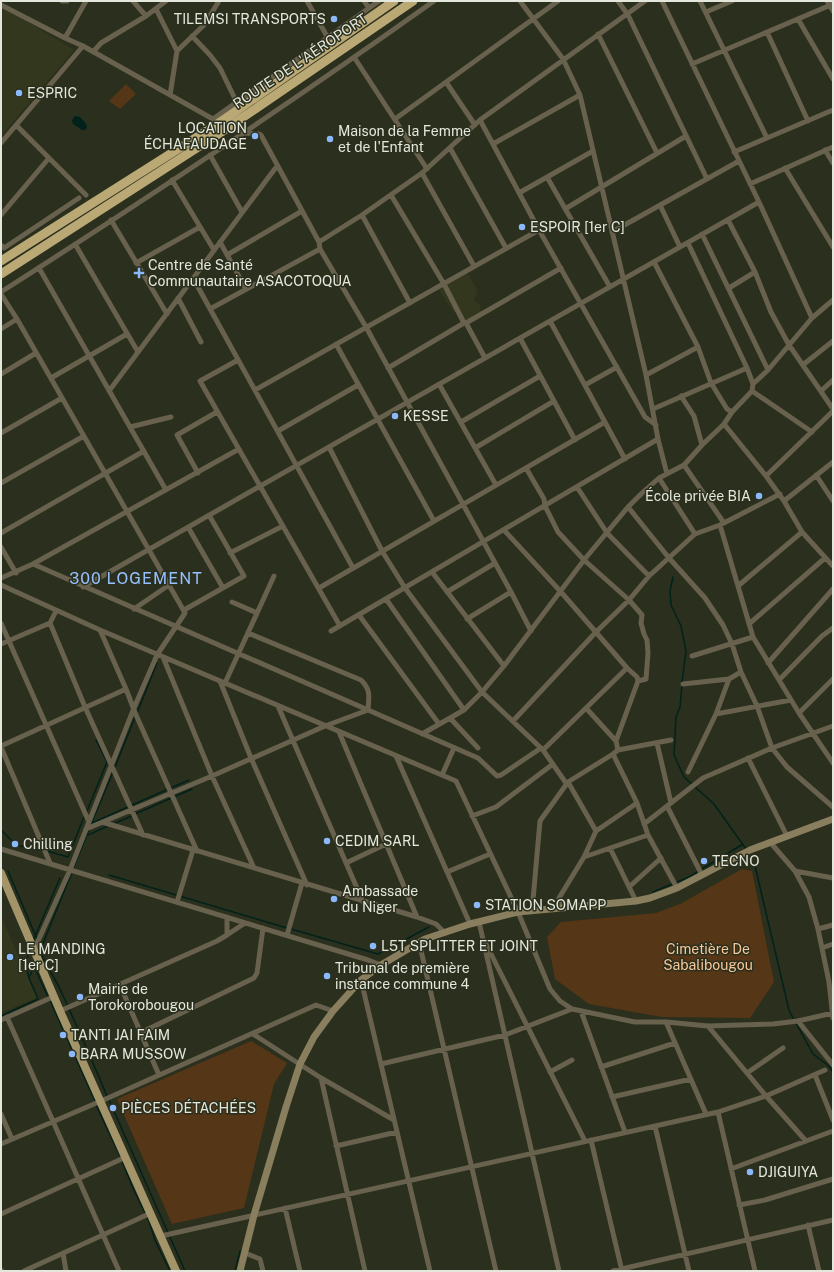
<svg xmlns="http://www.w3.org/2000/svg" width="834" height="1272" font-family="'Public Sans',sans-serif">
<rect width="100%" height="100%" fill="#2b2f1d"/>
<path fill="#32371e" d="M1 5 74 50 1 136Z
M467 272 478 291 474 300 480 304 481 312 467 321 453 311 438 289Z
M1 916 37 998 1 1013Z"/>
<path fill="#553616" d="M126 84 136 94 120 109 109 101Z
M742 869 752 871 774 982 750 1018 662 1017 589 1004 555 979 547 937 561 922 656 913 680 904Z
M251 1041 287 1063 274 1084 244 1208 172 1224 117 1099Z"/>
<path fill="#00221a" d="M75 116C81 116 84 121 87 126L86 130H82L73 124 72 120Z"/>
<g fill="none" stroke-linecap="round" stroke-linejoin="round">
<path stroke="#00221a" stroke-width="1.5" d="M673 577 670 591 671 605 681 626 686 651 682 682
M682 686 680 707 676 717 674 755 684 777 714 804 746 849
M137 713 157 663
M115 767 135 717
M132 805 189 780
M87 811 107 762 96 740
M135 814 192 789
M92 823 128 807
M91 824 113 772
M113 824 132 816
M1 830 11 840 19 846 43 850
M88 835 108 826
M47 851 68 857 84 817
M748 855 755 866 789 1010 794 1020
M73 869 89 830
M8 871 37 939
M109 875 287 928
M653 892 689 877 743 844
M291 929 378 954 429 927
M33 941 60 878
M38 945C42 961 53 974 60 989 76 1024 92 1060 107 1096
M40 951 72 872
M34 966 48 997
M29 977 25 963 30 950
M50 1000 95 1101
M1 1016 38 999 29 978 36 962
M796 1023 813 1054 829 1066 833 1072
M109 1100 185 1271
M96 1105 120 1156
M122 1161 133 1188 149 1221 155 1240 170 1271
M235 1271 240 1251"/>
<path stroke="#68614d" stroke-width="5" d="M62 1H67
M133 1 146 16
M307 1 328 38
M364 1 369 8
M520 1 563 59 580 95 646 375 658 439 667 474
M618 1 628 15 707 179
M662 1 759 202 812 318
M700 1 767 138
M827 1 833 11
M1 5 65 38 83 46 220 123
M156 9 177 51 170 95
M706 12 732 1
M798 19 833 79
M767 32 808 121
M598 34 657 153
M192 36 210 55 220 68 237 103
M65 38 86 1
M177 51 204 25 219 1
M93 52 101 43 146 16 166 1
M354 57 427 169
M692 64 833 4
M446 82 475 125
M213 119 379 1
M395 119 558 1
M480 120 539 230 645 417 656 425
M16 125 86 195
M229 127 244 133 259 134 261 135 319 242 320 249 366 327 511 592 531 631
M1 143 83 46
M493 144 580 95
M450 148 506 248
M825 150 833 163
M734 152 833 110
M210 155 242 212
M785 168 833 247
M422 173 474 266
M547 177 610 287
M172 180 214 250
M750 184 833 147
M519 193 593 151
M391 195 444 284 464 323H466L485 358
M660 205 680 247
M565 209 686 136
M1 215 49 158
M362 215 410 303
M111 220 167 314
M728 220 755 272 771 312 789 345 833 409
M612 232 739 161
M702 234 768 370
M220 242 246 289
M319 242 362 215 422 173 480 120 645 1
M688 243 747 368 753 384
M75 244 138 352
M1 245 4 248 79 198
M227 255 302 211
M654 262 698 347 711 383 727 409 732 412
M136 263 200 227
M39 268 166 490
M193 278 353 568
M729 288 755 272
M1 292C148 198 292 102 434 1
M1 294 17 319 185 613 157 655 134 708 70 870 34 950
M178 298 201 342
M210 309 320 249
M550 321 625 459
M466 323 561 268
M1 329 17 319
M520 338 575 440
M336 344 434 521
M238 360 200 381 340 626
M804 364 833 341
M388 368 464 323
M1 374 36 353
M646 375 698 347
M51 378 127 334
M439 384 496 485
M585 385 617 367
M255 390 539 230
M109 391 277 166
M752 391 812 432
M821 391 833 380
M681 396 694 416 702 445
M653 409 747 368
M461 422 540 376
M724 424 766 476 784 501 802 532 833 566
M130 427 171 417
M278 431 358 385
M1 433 62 398
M329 447 382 551 405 588 482 692 543 750 566 783
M475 448 554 401
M684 465 724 523
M526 468 544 499 545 506 558 532 584 560 629 600 642 615 641 623 644 634 647 640 648 653 646 679 638 681
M198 473 177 435 217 412
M816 475 833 501
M766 476 833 411
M659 478 695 534
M1 483 84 436
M577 487 607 533 649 576
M784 501 833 462
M628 507 669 558 705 598 723 625 732 644 741 672 757 706 772 748 787 767 833 807
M720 525 753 637 799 713 833 763
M188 527 223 588
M504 530 561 592 627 668 637 677 638 681 616 741 618 750 613 754 568 782 540 821 532 911
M1 533 144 451
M1 547 16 573
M230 553 283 526
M33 564 478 758 497 776 501 775 541 748
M432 572 504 666
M1 578 33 564 239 449
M1 585 100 630 456 781 518 912 550 989 560 1001 572 1009
M738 586 802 532
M83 587 759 202
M319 588 605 422
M447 592 495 563
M386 599 464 710
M232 602 257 613
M134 609 169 585
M184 610 244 576 209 515
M359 615 439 724
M467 619 511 592
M1 623 89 822
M50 623 85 707 143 835
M749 624 825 558
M100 630 126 689 136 715 197 851
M331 631 658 439
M1 644 50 623 56 611
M692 656 753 637
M163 657 212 776 254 868
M768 663 833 589
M779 680 822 636 833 628
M220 681 251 758 307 885
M225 683 274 576
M683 684 729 679 741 672
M278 706 363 902
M586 708 616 741
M799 713 833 679
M716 714 791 700
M450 718 478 748
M513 721 596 632 629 600 649 576 695 534 720 525 780 494
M339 732 417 917
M422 734 464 710 482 692 504 666 584 560 628 507 641 494 659 478 684 465 702 445 724 424 732 412 752 391 753 384 768 370 812 318 833 300
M657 743 671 803
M1 746 126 689
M1 747 50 863
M543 750 627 668
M618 750 671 740
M613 754 637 803 648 835 677 888
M396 756 470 924
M748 758 787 836
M688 772 716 714 729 679
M442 775 454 748
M568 782 596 831
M667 806 702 875
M472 816 496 807 553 764
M102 822 417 917 436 924 444 932
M644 824 703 778 772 748 833 726
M86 829 212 776 325 726 368 710C369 696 371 690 361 680L248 633
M770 842 795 871 833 878
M610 848 636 901
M1 849 368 960 381 965
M584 857 648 835
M346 863 386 844
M795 871 809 897 818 929 829 982 833 1018
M447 872 490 854
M629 887 661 858
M177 902 193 850
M560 908 559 898 584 857 596 831 637 803
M479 922 559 1271
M818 929 833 925
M227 935 245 923
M287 935 302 883
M419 942 496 1271
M486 944 585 1141
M822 948 833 944
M361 980 430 1271
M120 985 159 1075
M60 1011 217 941 227 935V917
M581 1011 625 1132
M7 1017 119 1271
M1 1020 55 996
M798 1021 833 1065
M666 1022 706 1114
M708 1026 766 1096 806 1141
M140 1033 254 978 257 973 263 928
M253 1034 321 1078 394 1120
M381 1064 505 1035 572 1009 635 1022H666L708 1026 773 1024 798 1021 833 1013
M601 1067 675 1043
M550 1072 572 1060
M747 1073 783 1048
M815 1075 833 1120
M321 1078 365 1271
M612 1097 691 1079
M718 1112 755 1271
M1 1114 12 1139
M655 1126 689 1271
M591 1140 622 1271
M1 1144 108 1098 316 1005 333 1011
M336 1146 397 1132
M731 1169 833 1131
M739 1205 765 1200 833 1179
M285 1208 300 1271
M1 1214 126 1157
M808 1225 819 1271
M161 1236 718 1112 766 1096 825 1070
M63 1253 66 1271
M245 1253 260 1259 263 1271
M1 1270 2 1271
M24 1271 151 1213
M613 1271 833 1220"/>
<path stroke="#897e5e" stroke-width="7" d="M240 1271 254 1215 286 1107 300 1064 314 1037 333 1011 361 980 381 965 425 939 470 924 518 912 636 901 650 898 677 888 750 850 833 819"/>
<path stroke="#a3946a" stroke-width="8" d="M1 873 60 1011 176 1271"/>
<path stroke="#baa875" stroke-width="9" d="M1 261 216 125 394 1
M1 274 220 133 413 1"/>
</g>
<g fill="#8cb9fc" stroke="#2b2f1d" stroke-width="1.5">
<circle cx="334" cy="19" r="4"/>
<circle cx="19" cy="93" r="4"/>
<circle cx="255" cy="136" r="4"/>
<circle cx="330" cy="139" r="4"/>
<circle cx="522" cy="227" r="4"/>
<path d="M137 267h4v4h4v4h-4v4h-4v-4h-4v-4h4z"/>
<circle cx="395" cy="416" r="4"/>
<circle cx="759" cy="496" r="4"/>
<circle cx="327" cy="841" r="4"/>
<circle cx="15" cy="844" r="4"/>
<circle cx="704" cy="861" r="4"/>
<circle cx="334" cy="899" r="4"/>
<circle cx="477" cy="905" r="4"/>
<circle cx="373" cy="946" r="4"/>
<circle cx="10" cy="957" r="4"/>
<circle cx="327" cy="976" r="4"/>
<circle cx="80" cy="997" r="4"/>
<circle cx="63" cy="1035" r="4"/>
<circle cx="72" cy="1054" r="4"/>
<circle cx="113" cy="1108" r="4"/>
<circle cx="750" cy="1172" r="4"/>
</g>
<g text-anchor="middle" stroke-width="3" stroke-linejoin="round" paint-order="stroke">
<g font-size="14" fill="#e4e8dc" stroke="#2b2f1d" text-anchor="start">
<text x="326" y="24" text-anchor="end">TILEMSI TRANSPORTS</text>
<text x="27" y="98">ESPRIC</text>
<text x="247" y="133" text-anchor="end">LOCATION<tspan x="247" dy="16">ÉCHAFAUDAGE</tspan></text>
<text x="338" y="136">Maison de la Femme<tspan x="338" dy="16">et de l'Enfant</tspan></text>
<text x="530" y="232">ESPOIR [1er C]</text>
<text x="148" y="270">Centre de Santé<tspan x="148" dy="16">Communautaire ASACOTOQUA</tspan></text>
<text x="403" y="421">KESSE</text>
<text x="751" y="501" text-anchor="end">École privée BIA</text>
<text x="335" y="846">CEDIM SARL</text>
<text x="23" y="849">Chilling</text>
<text x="712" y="866">TECNO</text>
<text x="342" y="896">Ambassade<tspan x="342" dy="16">du Niger</tspan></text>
<text x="485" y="910">STATION SOMAPP</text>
<text x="381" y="951">L5T SPLITTER ET JOINT</text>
<text x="18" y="954">LE MANDING<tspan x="18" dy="16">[1er C]</tspan></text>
<text x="335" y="973">Tribunal de première<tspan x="335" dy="16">instance commune 4</tspan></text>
<text x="88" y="994">Mairie de<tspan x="88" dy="16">Torokorobougou</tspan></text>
<text x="71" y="1040">TANTI JAI FAIM</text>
<text x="80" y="1059">BARA MUSSOW</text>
<text x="121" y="1113">PIÈCES DÉTACHÉES</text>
<text x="758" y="1177">DJIGUIYA</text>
</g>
<g font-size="14" fill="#e4e8dc" stroke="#2b2f1d">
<text transform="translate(300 61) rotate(-34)" y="5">ROUTE DE L'AÉROPORT</text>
</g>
<g font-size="14" fill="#f8c79a" stroke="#2b2f1d">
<text x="708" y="954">Cimetière De<tspan x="708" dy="16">Sabalibougou</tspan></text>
</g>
<g font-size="16" letter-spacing="1" fill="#96c0fe" stroke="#2b2f1d">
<text x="136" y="584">300 LOGEMENT</text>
</g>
</g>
<rect width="834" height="1272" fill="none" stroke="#e4e8dc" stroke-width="4"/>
</svg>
